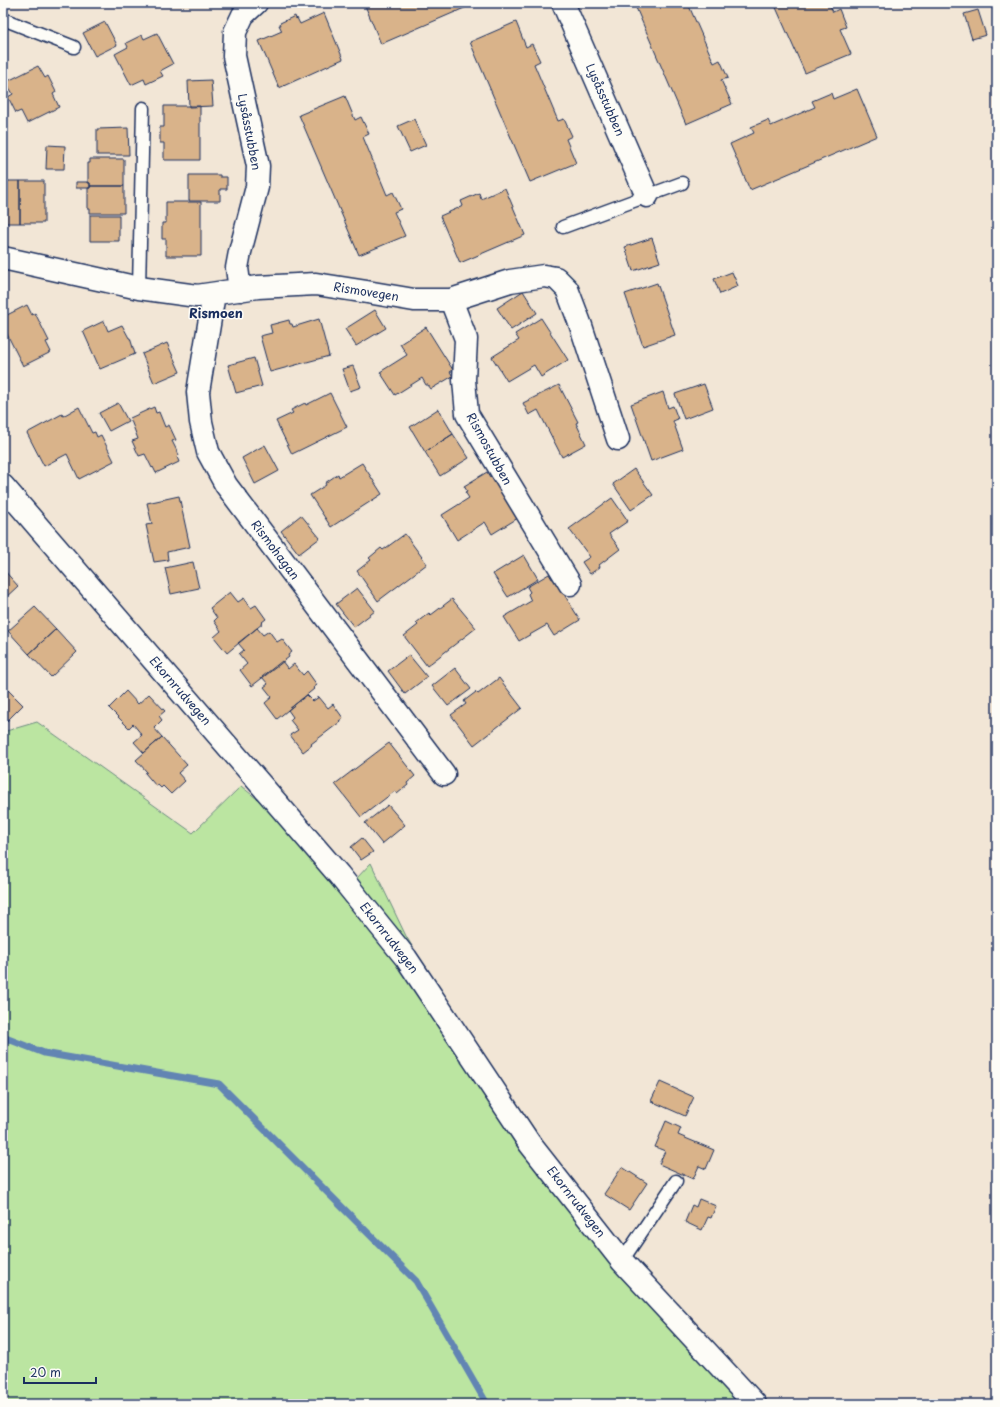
<svg xmlns="http://www.w3.org/2000/svg" width="1000" height="1407" font-family="'Playpen Sans',sans-serif">
<rect width="100%" height="100%" fill="#f2e6d6"/>
<filter id="ink" filterUnits="userSpaceOnUse"><feTurbulence type="fractalNoise" baseFrequency=".025" numOctaves="2"/><feDisplacementMap in="SourceGraphic" scale="8" xChannelSelector="R" yChannelSelector="G"/><feConvolveMatrix kernelMatrix="1 2 1 2 8 2 1 2 1" color-interpolation-filters="sRGB"/></filter>
<g filter="url(#ink)">
<path fill="#bbe5a1" stroke="#6b8a80" d="M37 722 193 833 241 786 356 879 371 863 406 936 478 1057 639 1270 755 1404H3V732Z"/>
<g fill="none" stroke-linecap="round" stroke-linejoin="round">
<path stroke="#6285b3" stroke-width="7" d="M3 1037 44 1053 219 1084 416 1281 487 1404"/>
</g>
<path fill="#d9b38a" stroke="#1b2f5e" d="M364 3H476L381 44Z
M634 3H696L689 6 714 63 720 60 728 78 721 80 732 104 686 124Z
M774 3H829L833 12 839 9 846 27 840 29 851 54 805 73Z
M978 10 986 35 972 39 964 14Z
M324 13 343 59 279 88 259 41 282 31 279 25H281L280 23 295 16 296 19 297 18 300 24Z
M105 22 117 45 95 56 83 33Z
M516 22 526 47 532 44 540 61 534 64 558 121 564 119 572 136 566 139 576 163 530 182 470 42Z
M157 33 173 64 160 71 163 76 146 84 144 79 131 85 115 54 128 47 126 43 142 35 144 39Z
M38 66 45 78 48 76 56 92 53 94 59 107 27 123 21 111 16 113 8 97 13 94 6 82Z
M211 80 213 106 189 107 188 81Z
M857 89 877 136 750 190 730 144 754 133 751 127 768 120 771 126 815 107 812 101 831 93 833 99Z
M345 96 355 120 361 117 369 134 363 137 387 195 393 192 401 209 394 212 405 236 359 255 299 115Z
M164 106H200V160H164V143H160V127H164Z
M414 119 426 145 410 152 398 126Z
M128 128 129 155H97V129Z
M47 145 65 146 64 169H46Z
M90 159H124V186H90V183H88V163H90Z
M189 175H220V177H227V189H220V201H189Z
M3 181H20V223H3Z
M20 181H44V223H20Z
M76 182H88L90 183V188H76Z
M90 186H124V213H90V209H88V188H90Z
M505 188 525 235 460 263 440 216 463 206 461 201 479 193 481 199Z
M166 202H201V256H166V239H162V223H166Z
M90 215H119V241H90Z
M652 238 660 262 633 271 625 247Z
M732 272 738 286 720 294 714 279Z
M657 283 675 335 643 346 625 294Z
M523 291 537 313 511 330 497 308Z
M27 305 32 315 35 313 49 341 46 342 51 352 23 366 3 326V317Z
M375 310 386 328 356 346 345 329Z
M541 318 568 360 541 377 534 365 507 381 492 357 519 340 515 334Z
M319 319 329 356 270 372 260 336 272 333 270 325 289 320 290 324H292L293 327Z
M104 321 108 331 122 325 129 338H130L135 354 100 369 83 331Z
M426 327 453 370 450 372 453 376 431 389 428 385H426L422 378 395 395 380 372 407 355 400 344Z
M167 343 180 372 154 383 142 354Z
M254 358 262 386 236 393 228 365Z
M353 366 361 387 350 391 342 369Z
M704 384 713 408 684 419 675 394Z
M559 385 578 422 576 423 586 444 562 457 538 410 529 415 523 403Z
M663 392 668 408 673 406 678 419 673 421 683 449 651 461 631 404Z
M330 393 347 427 292 454 276 421 293 413 291 410 305 403 306 405Z
M118 403 128 421 109 431 99 413Z
M79 407 92 433 95 432 97 437 101 435 114 461 79 479 67 454 44 466 27 433 62 414 63 416Z
M154 407 156 413 159 412 165 427 169 425 176 440 172 441 179 455 177 457 179 462 156 473 153 467 152 468 145 454 139 456 132 441 138 439 130 418Z
M438 409 453 434 425 452 410 427Z
M453 434 469 458 440 476 425 452Z
M265 445 279 471 255 484 242 458Z
M362 463 382 494 331 527 310 495 326 485 325 483 338 474 339 477Z
M634 469 653 495 631 510 613 484Z
M487 472 490 477 491 476 518 518 492 534 485 522 457 540 442 515 469 498 465 492 467 491 464 486Z
M179 496 190 547 167 552 168 560 154 562 146 525 152 524 147 503Z
M612 498 628 521 609 534 620 549 599 565 600 567 590 574 582 562 590 557 569 529Z
M301 515 320 538 299 554 281 531Z
M405 534 427 564 378 601 357 571 371 560 369 558 381 548 383 550Z
M524 555 538 579 508 597 493 574Z
M193 562 199 588 171 594 165 568Z
M3 569 18 586 3 600Z
M549 574 552 579 554 578 580 620 554 636 547 625 519 641 504 617 531 601 528 594 530 592 527 587Z
M357 588 375 611 354 627 336 604Z
M230 592 238 602 244 598 251 608 256 605 266 619 262 622 263 623 227 653 214 637 221 631 214 621 217 618 210 608Z
M452 599 476 628 427 666 404 636 418 625 416 623 429 613 431 615Z
M35 607 56 629 29 654 8 631Z
M257 628 263 635 269 631 277 642 282 639 292 652 288 655 289 657 252 686 240 670 247 664 239 654 244 650 238 643Z
M56 629 77 652 51 677 29 654Z
M409 655 427 677 405 694 388 671Z
M282 661 288 669 294 664 303 675 307 671 317 685 313 688 314 689 277 719 265 703 272 697 264 687 268 684 262 677Z
M455 668 471 689 448 706 432 686Z
M499 678 522 708 474 745 451 715 466 704 464 701 476 692 478 694Z
M7 689 23 705 6 722 3 720V693Z
M126 691 138 704 149 694 165 711 159 716 162 720 154 728 162 737 144 753 134 742 142 735 133 724 129 728 109 708Z
M307 695 313 701 319 697 328 708 333 704 343 718 339 721 340 722 311 744 312 745 303 752 290 735 298 730 290 720 293 717 288 710Z
M162 737 187 765 178 773 185 781 171 794 163 786 161 788 158 785 156 786 145 773 147 772 136 760Z
M389 743 415 776 407 783 408 785 397 794 395 791 361 817 335 784Z
M388 805 405 825 382 844 365 823Z
M362 838 373 852 361 860 351 847Z
M660 1082 694 1097 685 1116 651 1101Z
M666 1121 681 1128 678 1135 714 1150 706 1169 699 1166 693 1179 659 1164 665 1151 655 1147Z
M622 1167 647 1183 629 1210 604 1194Z
M699 1199 716 1206 711 1218 708 1217 702 1230 685 1222 692 1205 696 1207Z"/>
<g fill="none" stroke-linecap="round" stroke-linejoin="round">
<defs>
<path id="service" d="M3 19 74 47
M563 227 682 183
M139 288 143 108
M622 1261 676 1181"/>
<path id="minor" d="M563 3 647 196
M3 258 139 288 197 296 258 287 316 284 367 292 414 300H451L510 281 544 276 556 278 567 289 581 326 618 439
M240 290 237 268 240 252 257 187 258 166 234 56 235 32 243 15 256 3
M214 294 198 392 201 422 208 452 226 485 444 774
M451 300 466 339 464 380 467 414 570 584"/>
<path id="secondary" d="M3 486 339 875 406 958 530 1144 622 1261 755 1404"/>
</defs>
<use href="#service" stroke="#1b2f5e" stroke-width="15"/>
<use href="#minor" stroke="#1b2f5e" stroke-width="25"/>
<use href="#secondary" stroke="#1b2f5e" stroke-width="25"/>
<use href="#service" stroke="#fdfcf7" stroke-width="12"/>
<use href="#minor" stroke="#fdfcf7" stroke-width="22"/>
<use href="#secondary" stroke="#fdfcf7" stroke-width="22"/>
</g>
</g>
<g text-anchor="middle" stroke-width="3" stroke-linejoin="round" paint-order="stroke">
<g font-size="12" fill="#1b2f5e" stroke="#fdfcf7">
<text transform="translate(605 100) rotate(66)" y="4">Lysåsstubben</text>
<text transform="translate(249 132) rotate(79)" y="4">Lysåsstubben</text>
<text transform="translate(366 292) rotate(9)" y="4">Rismovegen</text>
<text transform="translate(489 449) rotate(61)" y="4">Rismostubben</text>
<text transform="translate(275 550) rotate(53)" y="4">Rismohagan</text>
<text transform="translate(180 691) rotate(49)" y="4">Ekornrudvegen</text>
<text transform="translate(389 938) rotate(52)" y="4">Ekornrudvegen</text>
<text transform="translate(576 1202) rotate(52)" y="4">Ekornrudvegen</text>
</g>
<g font-size="13" font-weight="bold" fill="#1b2f5e" stroke="#fdfcf7">
<text x="216" y="318">Rismoen</text>
</g>
</g>
<rect width="1000" height="1407" fill="none" stroke="#fdfcf7" stroke-width="16"/>
<rect x="8" y="8" width="984" height="1391" fill="none" stroke="#1b2f5e" stroke-width="1.5" filter="url(#ink)"/>
<path d="M24 1377v6h72v-6" fill="none" stroke="#1b2f5e" stroke-width="2"/>
<text x="30" y="1377" font-size="12" fill="#1b2f5e" stroke="#fdfcf7" stroke-width="3" paint-order="stroke">20 m</text>
</svg>
